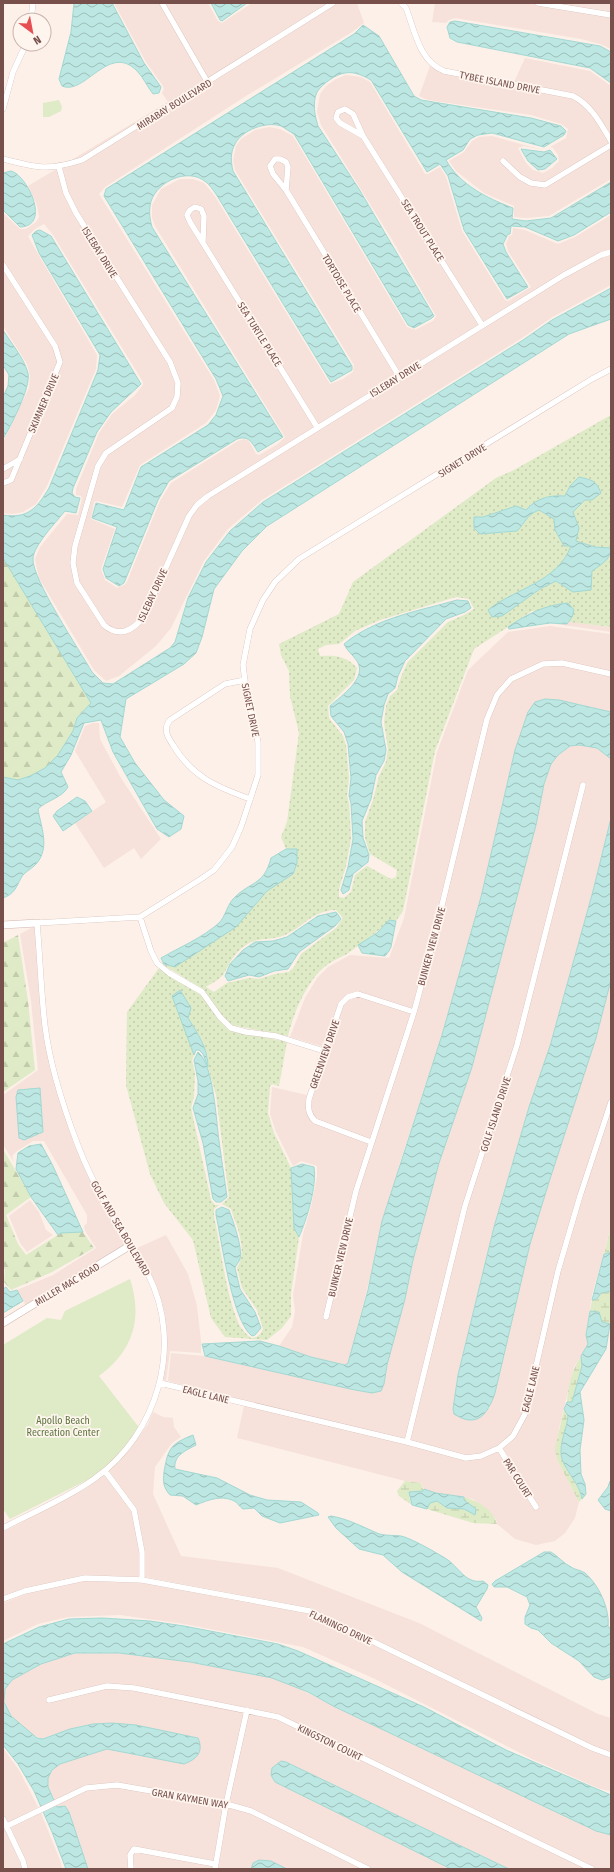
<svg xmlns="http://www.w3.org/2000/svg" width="614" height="1872" font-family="'Fira Sans Condensed',sans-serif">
<defs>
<pattern id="grass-dots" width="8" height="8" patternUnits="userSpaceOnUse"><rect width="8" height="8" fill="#deebc6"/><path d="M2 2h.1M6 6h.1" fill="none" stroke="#c2cbac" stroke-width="1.8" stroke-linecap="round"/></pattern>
<pattern id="forest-firs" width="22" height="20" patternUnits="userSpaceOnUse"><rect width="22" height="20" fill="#deebc6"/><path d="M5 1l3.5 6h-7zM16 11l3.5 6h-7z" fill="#c2cbac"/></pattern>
<pattern id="wetland-marsh" width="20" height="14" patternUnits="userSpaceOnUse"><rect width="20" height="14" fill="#deebc6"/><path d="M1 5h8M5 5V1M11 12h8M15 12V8" fill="none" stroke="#c2cbac"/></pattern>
<pattern id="water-waves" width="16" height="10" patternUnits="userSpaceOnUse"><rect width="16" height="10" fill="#bce7e2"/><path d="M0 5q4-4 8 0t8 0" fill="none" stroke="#9ebeb9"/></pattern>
</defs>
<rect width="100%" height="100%" fill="#fcf0e8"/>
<path fill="#f6e2da" d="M114 3H208L218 21 222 23 252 3H357L364 23 352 32 246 96 105 187 99 194 214 380 220 396 216 410 206 423 140 465 122 507 97 501 94 502 91 519 115 529 101 569 105 580 117 588 126 584 160 501 171 483 238 441 244 439 249 441 256 454 259 455 278 444 285 437 155 226 152 218V205L161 189 180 179H193L204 183 214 195 330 384 343 379 353 372 354 365 235 170 233 160 236 146 241 139 255 130 269 127 280 129 293 136 407 327 415 330 433 321 436 316 391 238 321 125 317 112 320 94 326 86 336 79 346 75 361 77 370 82 425 174H428L440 167 446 177 462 231 505 300 508 301 531 287 508 251 506 244 509 236 512 235 513 228 525 230 558 244 575 237 611 215V285L551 318 522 338 262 500 228 529 204 561 171 628 156 646 119 676 106 681 94 670 39 578 35 559 40 547 67 514 78 515 82 499 81 496 76 495V489L99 433 112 414 135 395 143 385V382L53 235 44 224 35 229 28 236 34 247 97 355 96 369 47 486 36 504 23 512 13 514 3 513V442L29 388 30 375 27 364 3 326V213L20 229H26L36 222 39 217 37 205 28 186 168 102 162 93 164 89 163 86 146 62Z
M435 3H611V49L600 44 581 39 455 18 449 20 446 23 432 22Z
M525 58 590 71 611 86V179L549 216 526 218 514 217V206L484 193 456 171 449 161 464 152 472 141 479 137 492 136 543 150 524 146 518 148 526 163 533 170 543 173 552 168 559 161 558 155 553 148 550 147 566 138 568 129 561 124 531 115 428 100 419 96 430 66 514 82Z
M569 622 611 627V632L556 624H567Z
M550 626 611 634V712L560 700 545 699 535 702 515 750 481 897 442 1035 400 1162 348 1363 346 1365 311 1357 279 1346 292 1327 295 1311 293 1295 303 1234 311 1207 317 1177V1166L301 1161 293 1166 276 1132 270 1114 272 1087 307 1095 321 1046 290 1037 305 998 317 978 328 967 350 955 389 958 404 918 437 752 468 670 508 632Z
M93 723H99L100 739 121 778 161 839 141 859 134 848 104 868 75 823 106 802 75 751 85 726Z
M579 745 597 748 611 759V818L593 891 550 1046 529 1107 494 1227 460 1367 453 1412 460 1418 480 1417 490 1408 530 1244 549 1182 596 1038 611 980V1227L592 1295 586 1335 588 1344 574 1367 559 1428 557 1460 579 1502 575 1518 565 1533 555 1541 536 1545 515 1539 497 1524 496 1519 473 1499 436 1493 424 1489 421 1483 405 1481 237 1438 245 1401 168 1381 171 1353 205 1356 350 1389 372 1393 384 1384 387 1365 405 1299 413 1260 439 1163 472 1067 536 825 544 784 551 764 558 755 570 746Z
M35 926 39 989 49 1061 59 1099 74 1144 89 1178 127 1244 26 1306 17 1290 53 1275 96 1248 85 1231 84 1226 87 1223V1215L44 1141H33L17 1151 12 1156 14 1162 3 1145V1095L38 1070 31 1001 20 934Z
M30 1200 39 1212 46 1230 53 1235 27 1252 20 1243 9 1216Z
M166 1235 188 1274 197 1306 201 1341V1353L170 1351 166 1381H163L167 1353V1337L163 1309 155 1283 137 1248Z
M153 1412 163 1417 173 1418 174 1427 181 1437 172 1443 155 1467 153 1494 181 1556 278 1568 419 1623 598 1714 611 1718V1752L593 1746 311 1608 145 1577V1552L137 1510 109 1471 131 1448 148 1424Z
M105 1475 132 1511 140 1552 139 1577 84 1575 24 1588 3 1596V1532L85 1489Z
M85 1581 142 1583 309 1614 592 1751 611 1758V1791L600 1789 532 1759 375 1679 303 1647 184 1624 120 1615 68 1617 38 1624 3 1641V1603L26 1594Z
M80 1652 119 1653 190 1662 272 1678 292 1685 333 1706 596 1831 611 1835V1869H509L287 1762 275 1782 451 1869H287L271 1861 253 1863 251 1869H88L69 1812 57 1807 48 1787V1778L52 1770 60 1764 107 1749 184 1764 198 1738 136 1725 112 1723 93 1724 70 1729 43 1739 32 1735 11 1716 6 1708 4 1696 7 1684 12 1680 41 1664Z
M3 1748 19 1770 38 1807 8 1823 3 1814Z
M41 1813 60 1860 62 1869H28L11 1828Z
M3 1824 20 1862 22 1869H3Z"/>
<path fill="url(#grass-dots)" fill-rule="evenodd" d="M611 415V548L595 547 576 541 579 528 573 512 597 484 590 479 579 477 570 486 565 496C549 495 537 498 526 510L516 506 483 517 480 534 498 532 503 533 523 525 527 515 539 510 554 519 555 530 571 546C561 571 537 586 512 594L509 611 540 589 556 581 561 585C578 577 599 570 611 554V627L569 622 572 617 532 611 474 649 435 751 403 911 396 921 389 920C378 932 364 942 351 951 344 957 334 959 327 965 308 978 293 1014 288 1036L232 1025 222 1015 204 990 162 964 163 962 175 966 236 927 267 891 293 874 297 863V849H286L281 837 287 822 299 733 290 696 289 671 281 655 279 644 339 614 353 582 496 478 514 470ZM456 597 469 599 474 609 466 614 448 622 407 663 401 677 397 690 390 696 386 706 384 722 388 749 386 762 379 776 373 800 365 822V838L370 854 397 870 396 877 391 879 367 866 355 875 351 892 344 898 339 897V889L346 866 351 839 349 803 347 796 349 778 346 745 343 736 329 718 328 706 354 680 357 668C347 656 334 655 320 656L318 649 326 645 339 644 355 631 380 620ZM336 910 343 918 336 928 301 954 294 967 289 972 275 974 259 979 249 978 227 983 214 992 206 987C210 984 219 980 223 975 229 965 232 956 242 948 257 935 269 942 285 935 305 926 311 911 336 910Z
M159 968 200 994 229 1030 287 1042 279 1086 272 1084 270 1086 268 1113 274 1133 291 1168 294 1228 299 1237 291 1294V1316L282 1328 267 1340 225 1337 211 1318 193 1240 164 1203 150 1174 126 1085 127 1012ZM180 990 191 1008 188 1018 202 1040 208 1057V1067L216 1095 229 1197 222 1204 231 1209C237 1227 248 1250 237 1268L242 1288 257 1310 263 1328C262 1334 257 1338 251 1338 246 1334 240 1328 238 1322 225 1290 221 1249 214 1216V1209L219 1205H215L211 1200 191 1108 194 1096 195 1074 192 1060 194 1055 188 1037Z"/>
<path fill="url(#forest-firs)" d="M3 558 91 703 77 718 73 731 58 755 45 768 30 776 18 780 3 777Z
M18 935 28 1001 35 1070 3 1092V943Z
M3 1149 31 1197 6 1215 18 1244 26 1255 61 1233 83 1232 94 1248 52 1272 11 1290 4 1282 5 1270 3 1267Z"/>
<path fill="url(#wetland-marsh)" d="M611 1227V1252L604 1254Z
M610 1290V1324L602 1322 590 1311 592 1300 597 1299 601 1293Z
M581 1356 582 1366 572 1403 567 1402C568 1385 572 1370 581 1356Z
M564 1409 568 1416C567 1430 559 1453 565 1466 571 1478 580 1486 582 1499L579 1502 557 1460 555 1448Z
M405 1481 421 1483 424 1491 409 1497 412 1505 399 1496 397 1491Z
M464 1497C478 1501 494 1510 497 1524L473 1523 427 1509 430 1503 437 1501 447 1508 476 1509 464 1500Z"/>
<path fill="#deebc6" d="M59 100 62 107 61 111 49 117H43V103Z
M130 1279C143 1319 133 1351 99 1376L141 1430 105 1471 10 1519 3 1509V1345L47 1318 61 1320 65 1311Z"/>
<path fill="url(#water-waves)" stroke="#a3d8d3" d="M74 3H112L144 63 161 87 159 93 153 94C147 86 143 77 137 71 109 42 85 96 62 86L59 79 71 32Z
M211 3H247L222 21 220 20Z
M455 21 600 46 611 52V83L590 68 457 42 450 38 447 27 450 22Z
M363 25 379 36 414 96 421 100 531 118 561 126 566 131 564 135 544 147 492 133 478 135 470 139 463 150 446 160C460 185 487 198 513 208L512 219 526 221 551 218 611 182V212L574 235 558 241 525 227 511 226 510 234H508L503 244 506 252 528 287 507 299 464 230 448 176 440 164 427 172 371 80C364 76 354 71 345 73 336 74 322 84 317 92 312 103 315 116 318 126L359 189 434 316 432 318 414 328 408 325 294 134C290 132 285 128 281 126 266 121 242 130 235 144 230 153 231 162 233 171L352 366V370L331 382 216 194C213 190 210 185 206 182 187 166 153 183 150 206 149 213 150 220 152 227L283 437 258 452C252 443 249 435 237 439L169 481 158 500 124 583 119 586 106 578 103 569 117 527 92 518 96 503 124 510 141 467 208 425 216 415 223 396 216 379 104 196 106 189 354 34Z
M521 149 544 152 550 150 557 159 545 169 538 170 528 161Z
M11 171C27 175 52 226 20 227L3 210V173Z
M40 230 51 236 141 384 111 412 97 432 73 488 72 493 75 497 80 498 76 513 65 511C57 521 33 546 33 559 32 579 80 651 92 672L103 683 113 684 170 648 175 642 188 598 206 562 230 531 263 502 523 340 552 320 611 288V319L569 334 267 526 242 551 214 589 202 637 196 653 184 664 126 699 120 737 135 763 164 800 184 816 181 829 169 837 157 829 113 752 101 720 84 723 71 755 61 772 68 787C62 798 47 800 38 809 41 827 50 847 37 863 32 869 24 872 21 878 16 888 14 894 3 898V777L18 780 30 776 45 768 58 755 73 731 77 718 91 703 3 558V515C28 519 37 508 49 488L98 370 100 355 39 253 32 235 36 231Z
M3 330C11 343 24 358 28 373 31 388 11 425 3 439V397L8 386 9 375 3 365Z
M579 477C592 480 596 480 601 493L592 500H585L573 512 579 528 576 541 595 547 611 548C611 560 600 565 592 571L591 590 573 592 556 581 540 589 502 616 492 617 488 610C515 588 557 583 571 546H564L555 530 554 519 539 510C525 516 527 521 517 531L480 534 474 528V517H483L516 506 526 510C537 498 549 495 565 496L570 486Z
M457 600 468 601 471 608 465 612 446 619 405 661 398 676 395 688 388 694 384 705 381 722 386 750 384 761 376 775 371 799 362 821 363 838 369 855 368 862 353 874 349 890 343 894 341 890 348 867 353 839 351 803 349 796 351 778 348 744 344 732 331 716 330 706C341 696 368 678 357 661 353 655 347 651 344 644 375 618 419 611 457 600Z
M568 603 574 610 572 617 567 624 550 623 509 629 508 627C527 614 545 605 568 603Z
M545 699 559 700 611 712V759L597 748 579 745 570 746 558 755 551 764 544 784 536 825 472 1067 439 1163 413 1260 405 1299 387 1365 384 1384 381 1391 372 1393 350 1389 205 1356 202 1344 260 1341 279 1346 311 1357 345 1365 348 1363 368 1290 382 1221 442 1035 481 897 515 750 528 712 535 702Z
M77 797 85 801 92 811 63 831 53 816 57 811Z
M611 818V980L596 1038 549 1182 530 1244 495 1393C488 1414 477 1429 454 1414L453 1409 458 1375 494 1227 529 1107 550 1046 593 891Z
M286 849H297V863L293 874 267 891 236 927 175 967 164 964 161 958C180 947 202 938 219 923 225 917 227 906 233 899 250 881 264 886 271 858Z
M336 912 341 919 335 926 299 952 288 969 274 971 259 977 249 975 228 981 225 976 230 964 243 950 255 942 273 941 287 937 318 916Z
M389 920 396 921 391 947 389 951 385 956 362 953 358 945 377 933Z
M180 990 191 1008 188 1018C198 1034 208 1048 208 1067L203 1054 199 1050H196L194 1055 172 996Z
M198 1052C214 1065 216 1121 219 1141 222 1160 224 1178 227 1197L221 1202H216L213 1199 203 1143 193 1108 198 1094V1081L194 1060Z
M40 1088 43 1132 24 1140 19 1138 16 1097 18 1090Z
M41 1144 52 1164 83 1232 61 1233 58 1235 31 1197 16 1169 18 1153 29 1146Z
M302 1164 314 1167C317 1186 307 1219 299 1237L294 1228 291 1168Z
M222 1207 229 1210C233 1221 243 1248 240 1259 239 1262 236 1265 235 1268L240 1289 255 1312 261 1328 255 1335 252 1336C232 1321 222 1242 216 1215V1210Z
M611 1252V1291L601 1293 597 1299 592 1300 604 1254Z
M6 1287 10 1292 17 1290 23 1301 3 1313V1289Z
M590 1311 599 1312 602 1322 610 1324 606 1349 580 1392 584 1420 580 1450 581 1474 585 1484 586 1494 582 1499C580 1482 560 1467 561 1451 561 1439 567 1428 568 1416L564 1409 567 1402H572L582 1366 581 1356 588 1344 586 1335Z
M193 1435 196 1445C187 1450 173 1455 175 1469L217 1478 250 1495 267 1500 301 1502 318 1513 319 1515 280 1523 262 1516 254 1508 243 1509C240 1507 238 1504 236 1502 223 1494 208 1500 196 1505L183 1496 170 1495C163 1487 163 1482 164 1472 168 1449 170 1444 193 1435Z
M610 1481H611V1511L605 1509 598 1500 608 1487Z
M424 1489 436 1493 464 1497V1500L476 1509 475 1515 464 1509 447 1508 437 1501 430 1503 427 1509 412 1505 409 1492 423 1491Z
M331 1516C348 1519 361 1526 377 1533 384 1536 393 1535 401 1536 411 1538 439 1554 448 1560 460 1569 466 1584 483 1581L488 1585 487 1589 476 1607 482 1618 481 1621 402 1572 383 1555 359 1549 336 1528 328 1517Z
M544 1552H551C558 1556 563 1563 571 1567 575 1570 581 1570 585 1573 599 1585 610 1609 608 1627L611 1628 610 1677 602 1680 594 1677 579 1661 551 1643 538 1630 531 1628 525 1624V1617L530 1605 527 1597 507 1587H494L492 1584 495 1581Z
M102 1618 150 1621 184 1626 278 1644 298 1651 424 1707 506 1750 611 1795V1835L596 1831 333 1706 308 1692 272 1678 190 1662 119 1653H75L41 1664 12 1680 5 1689 4 1702 11 1716 37 1738 43 1739 70 1729 93 1724 112 1723 136 1725 198 1738C204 1752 197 1759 184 1764L107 1749 60 1764 52 1770 48 1778V1787L57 1807 65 1806 69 1812 88 1869H66L52 1832 34 1791 18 1764 3 1745V1644L39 1627 69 1619Z
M281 1761 286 1762 509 1869H451L275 1782 271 1775 272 1768Z
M259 1860 271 1861 287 1869H251L253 1863Z"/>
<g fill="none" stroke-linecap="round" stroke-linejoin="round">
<defs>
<path id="minor" d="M162 3 208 83
M401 3 406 8C415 31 419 61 444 71L573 96C592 106 600 123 611 141
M538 3 611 15
M31 20 33 3
M3 109 13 72 26 44
M363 136 340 123 336 118 338 112 345 109 353 114 363 136 482 325
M3 159C37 168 47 171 82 160L333 3
M503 161 520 177 531 183 545 185 611 145
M59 167 66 193 76 213 170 362 178 383 177 397 172 408 106 453 98 466 75 546 73 563 77 583 104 625C119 638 133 631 144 616L189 516 197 505 208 496 564 275 601 255 611 252
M286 190 288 167 286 162 280 159H275L270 166 273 174 286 190 399 376
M203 241 204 216 201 209 195 207 190 210 187 215 190 222 317 427
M3 265 55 346 60 362 11 480 3 483
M3 469 20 459
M245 680 225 684 170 720C163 729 167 736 173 745 192 777 217 787 250 799
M140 917 151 951 157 963 169 973 202 992 220 1017 231 1028 246 1032 276 1036 324 1051
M371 1142 315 1121C308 1114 308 1108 309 1099L341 1004 348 997 358 994 414 1012
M326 1317 356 1191 414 1012 435 934 487 719 497 695 511 679 543 664 562 663 611 674
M160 1383 407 1442 466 1458 481 1456 499 1448 513 1436 525 1414 558 1271 580 1196 611 1102
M407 1442 465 1206 517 1045 583 785
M499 1448 536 1507
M105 1471 134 1510 142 1552V1580
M3 1528C33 1512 66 1499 94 1479 158 1434 184 1345 148 1274 138 1253 123 1233 111 1213 98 1191 86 1167 77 1143 63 1106 50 1066 45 1026 41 992 40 957 37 923L140 917 201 879 214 870 222 860 232 847 241 827 258 775V742L246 690 243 665 250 629 263 600 275 582 299 559 592 379 611 369
M3 1599 25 1591 85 1578 142 1580 310 1611 592 1748 611 1755
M49 1700 107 1686 134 1688 278 1717 592 1869
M3 1819 23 1861 25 1869
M7 1826 86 1788 117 1785 226 1804 251 1811 368 1869
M131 1869 130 1855 134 1849 215 1864
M215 1869 226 1804 247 1710"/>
<path id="tertiary" d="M3 925 37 923
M3 1323 131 1245"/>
</defs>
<use href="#minor" stroke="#d1b7b0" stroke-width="6"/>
<use href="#tertiary" stroke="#d1b7b0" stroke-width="8"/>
<use href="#minor" stroke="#fff" stroke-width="5.5"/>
<use href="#tertiary" stroke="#fff" stroke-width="7"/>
</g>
<g text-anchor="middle" stroke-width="3.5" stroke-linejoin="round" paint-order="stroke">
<g font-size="10" fill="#77504c" stroke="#fff5ef">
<text transform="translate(500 82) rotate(11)" y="4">TYBEE ISLAND DRIVE</text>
<text transform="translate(174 104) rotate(-32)" y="4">MIRABAY BOULEVARD</text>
<text transform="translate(423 230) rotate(58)" y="4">SEA TROUT PLACE</text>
<text transform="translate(100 252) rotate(58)" y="4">ISLEBAY DRIVE</text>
<text transform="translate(342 283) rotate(59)" y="4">TORTOISE PLACE</text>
<text transform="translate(260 334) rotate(58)" y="4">SEA TURTLE PLACE</text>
<text transform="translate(395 379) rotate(-32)" y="4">ISLEBAY DRIVE</text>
<text transform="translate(43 403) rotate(-67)" y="4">SKIMMER DRIVE</text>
<text transform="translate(462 460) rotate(-32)" y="4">SIGNET DRIVE</text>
<text transform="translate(152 595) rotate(-65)" y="4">ISLEBAY DRIVE</text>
<text transform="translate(251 710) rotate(78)" y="4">SIGNET DRIVE</text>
<text transform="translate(431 946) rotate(-75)" y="4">BUNKER VIEW DRIVE</text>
<text transform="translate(324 1054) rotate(-71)" y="4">GREENVIEW DRIVE</text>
<text transform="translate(495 1114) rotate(-72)" y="4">GOLF ISLAND DRIVE</text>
<text transform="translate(121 1228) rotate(60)" y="4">GOLF AND SEA BOULEVARD</text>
<text transform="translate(340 1257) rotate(-77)" y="4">BUNKER VIEW DRIVE</text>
<text transform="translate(67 1284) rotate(-31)" y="4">MILLER MAC ROAD</text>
<text transform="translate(530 1389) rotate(-76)" y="4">EAGLE LANE</text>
<text transform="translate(206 1394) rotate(14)" y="4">EAGLE LANE</text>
<text transform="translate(518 1478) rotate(58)" y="4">PAR COURT</text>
<text transform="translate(341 1627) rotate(25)" y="4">FLAMINGO DRIVE</text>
<text transform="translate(330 1742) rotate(26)" y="4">KINGSTON COURT</text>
<text transform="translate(190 1798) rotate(10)" y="4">GRAN KAYMEN WAY</text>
</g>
<g font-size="10" fill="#5e7741" stroke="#fff5ef">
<text x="63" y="1424">Apollo Beach<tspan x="63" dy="12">Recreation Center</tspan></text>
</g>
</g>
<rect width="614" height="1872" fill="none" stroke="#77504c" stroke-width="8"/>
<g transform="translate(32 32) rotate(148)"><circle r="19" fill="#fff5ef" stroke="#c9b3ae"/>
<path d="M0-3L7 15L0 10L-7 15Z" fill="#e54f53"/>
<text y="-6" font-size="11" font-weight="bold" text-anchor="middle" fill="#77504c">N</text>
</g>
</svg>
